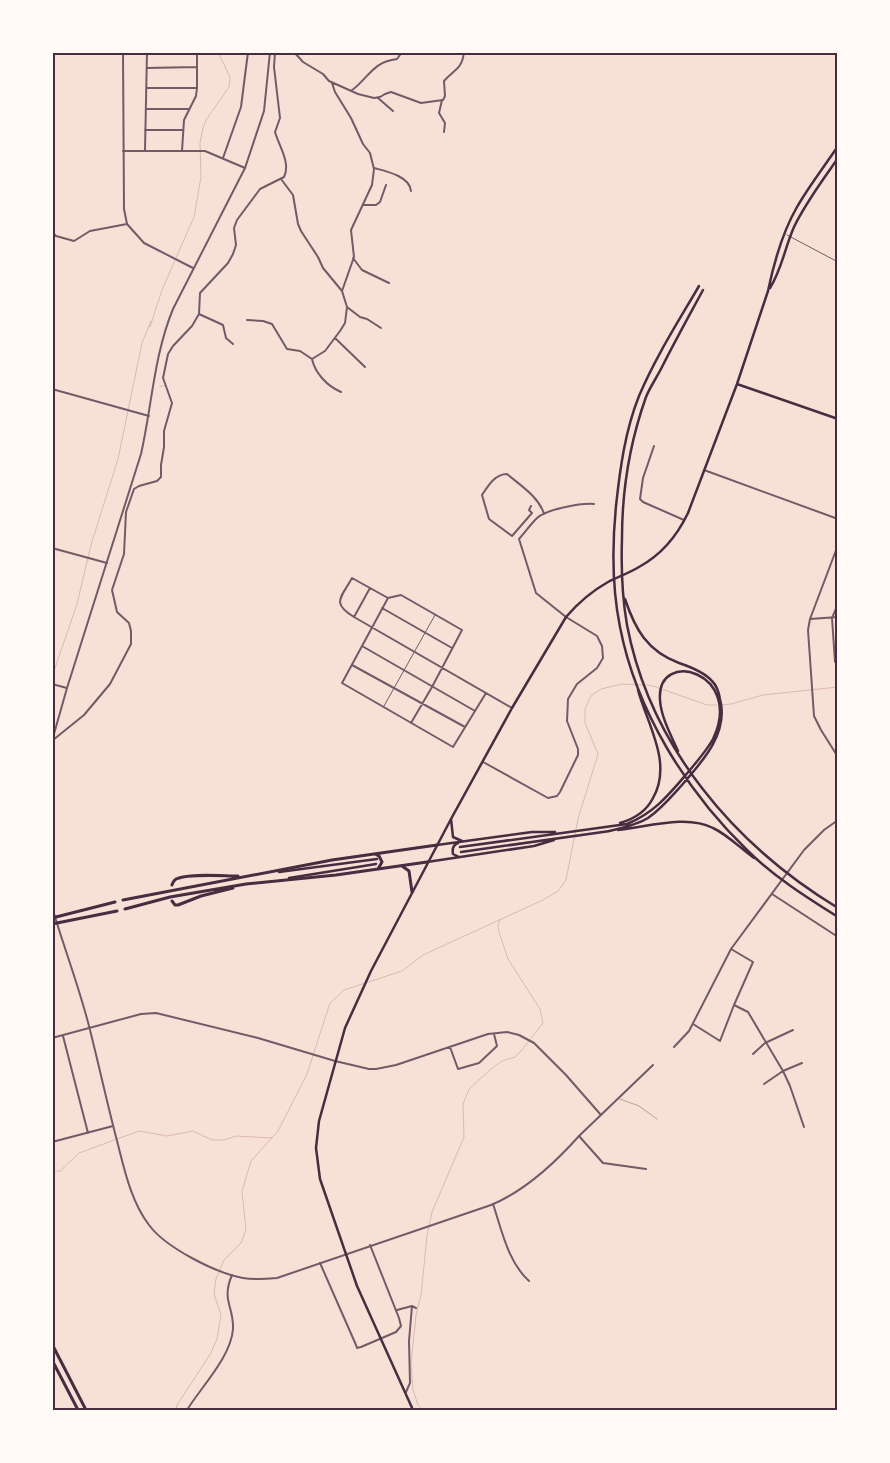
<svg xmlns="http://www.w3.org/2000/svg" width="890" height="1463" font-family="'Varela Round',sans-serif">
<rect width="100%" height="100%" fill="#f7e1d7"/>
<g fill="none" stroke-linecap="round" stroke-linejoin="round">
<path stroke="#dcb8b0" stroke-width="1" d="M150 327 162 290 194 217 201 177 200 143 203 128 206 120 229 87 230 77 218 52
M160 386H164
M52 677 77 604 91 545 118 459 142 343 151 321
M647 685 653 686 707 705H717
M721 705 731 704 763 695 838 687
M52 1171H60L79 1153 139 1131 167 1136 193 1131 212 1140H224L236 1136 272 1138
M176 1410 177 1405 211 1353 217 1339 221 1315 214 1294 216 1279 224 1260 241 1243 246 1230 242 1191 251 1161 278 1131 307 1074 330 1003 344 990 402 971 423 955 543 900 558 891 566 880 578 819 598 754 585 723V709L591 696 601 689 622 684 643 685
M422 1410 418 1405 413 1390 411 1363 416 1315 421 1295 427 1236 432 1212 464 1137 463 1104 469 1089 491 1069 502 1061 515 1057 521 1051 543 1023 540 1009 508 959 499 932 498 925 500 920"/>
<path stroke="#755966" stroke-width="0.5" d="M620 1099 639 1106 657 1119"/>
<path stroke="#755966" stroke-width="1" d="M787 235 838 262
M384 706 435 615"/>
<path stroke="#755966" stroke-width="2" d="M294 52 303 62 323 74 329 81 358 94 374 98 380 97 385 94 391 92 421 103 443 100 445 96 444 81C454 69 462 70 464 52
M147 68 197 67
M332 83 335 92 351 118 363 144 370 153 374 169 372 185 351 230 354 257 342 291
M147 88H197
M351 91C369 78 372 62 397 59L402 52
M378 98 393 111
M442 100 439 113 445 123 444 132
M147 109H189
M145 130H183
M145 150 147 52
M123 151H205L245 168
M182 151 184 120 196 96 197 88V52
M223 158 241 107 248 52
M374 168C385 171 410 176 411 191
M281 179 293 195 298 224 301 231 318 257 323 268 342 291 347 307 345 323 340 331 325 351 312 359
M364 205H376L380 202 386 185
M52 232 56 236 74 241 90 231 127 224
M353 258 362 270 389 283
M347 307 360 317 367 319 381 328
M199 314 223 325 226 338 233 344
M247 320 263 321 272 324 287 349 300 351 312 359C315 373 327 386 341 392
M335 338 365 367
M52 389 149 416
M654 446 643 478 640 499 643 502 684 520
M704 470 838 519
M531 506 529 510 532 513 512 536 489 519 482 495C488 486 495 474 507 474 520 485 539 497 544 514
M838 545 810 619 808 630 814 716 821 730 838 757
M52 548 107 563
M388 598 352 578C341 598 331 603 354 617L512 708
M838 604 832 618 835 662 838 661
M382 608 452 648
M354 617 370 588
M810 619 838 617
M362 646 475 711
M352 665 465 727
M52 684 67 688
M411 723 432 687 462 630 401 595 388 598 342 683C379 704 416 726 453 747L486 693
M53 740 84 715 110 684 131 644V631L129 623 117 612 112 590 124 554 126 512 134 489 139 486 157 481 161 477V465L164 447V431L172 403 163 378 168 354 173 346 192 326 199 314 200 293 228 263 233 254 236 245 234 228 237 220 260 189 284 177C291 163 279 146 275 132L280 118 274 67 275 52
M483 762 548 798 557 796 560 792 578 755V749L567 721 568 699 577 684 597 668 603 658 602 646 597 636 566 617 536 593 519 539C525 532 531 524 537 518 547 509 581 503 594 504
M772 894 838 937
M731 949 753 962 734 1005 748 1012 783 1071 790 1086 804 1127
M693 1024 720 1041 734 1005
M63 1036 88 1133
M52 1038 141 1014 156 1013 258 1038 335 1061 369 1069H376L396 1065 488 1034 507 1032 519 1035 534 1043 566 1075 601 1115
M450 1047 458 1069 479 1063 497 1046 494 1034
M753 1054 765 1043 793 1030
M764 1084 783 1071 802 1063
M579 1136 603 1163 646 1169
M52 1142 113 1126
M493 1204C502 1231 508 1262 529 1281
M320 1263 356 1345 357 1348 361 1347 396 1332 401 1326 399 1318 370 1245
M397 1310 412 1306
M406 1392 410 1383 409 1341 412 1306 416 1308
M187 1410C201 1387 231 1357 233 1329 234 1306 221 1301 232 1275"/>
<path stroke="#755966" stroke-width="2" d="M123 52 124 209 127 224 144 243 193 268
M52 741 67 688 141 454C152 405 154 355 173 309L245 168 264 111 270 52
M52 907C64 948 80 989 90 1030 99 1066 107 1102 116 1137 124 1167 130 1200 149 1225 166 1248 216 1273 243 1278 255 1280 266 1279 277 1278L491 1205C525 1191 554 1164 579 1136L653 1065
M674 1047 689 1031 731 949 804 850 824 830 838 820"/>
<path stroke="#4a2c40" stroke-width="2.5" d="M770 288C782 269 785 247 794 227 806 202 823 180 838 158
M737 384 838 419
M451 819 453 837 462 841
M413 1410 357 1286 320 1179 316 1148 319 1121 345 1028 371 971 451 819 512 708 566 617C578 603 592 591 608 582 618 577 629 573 639 567 661 555 677 536 688 513L737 384 768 291C774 262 782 233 797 207 809 186 824 167 838 146"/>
<path stroke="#4a2c40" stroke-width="2.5" d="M699 286C678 322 655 358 639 396 625 431 620 469 616 506 612 546 612 587 620 627 636 710 686 791 747 850 773 876 806 897 838 917
M703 290C689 316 675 341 662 367 657 377 650 387 646 397 630 442 622 490 622 538 621 567 622 596 627 625 650 746 734 845 838 908
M620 823C634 819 646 812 653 798 673 763 647 724 638 690
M618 830C647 827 687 814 713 828 728 835 740 848 754 858
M609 831C622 828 637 825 648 818 661 809 671 797 681 786 702 762 729 733 720 699 719 693 717 686 712 681 704 672 691 667 679 663 647 651 635 629 625 599
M458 843C453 845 452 849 453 854L459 857
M437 845 532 832H555
M460 847 627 824C656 812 670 793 690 770 698 760 707 750 713 739 745 672 656 647 660 700 661 717 671 735 678 751
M461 852 610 831
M427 862 534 846 554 840
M279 872 377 859
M289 878 376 864"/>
<path stroke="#4a2c40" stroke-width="3" d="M375 854 379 856 382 862 378 869
M402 866 409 871 412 892
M172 885C173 882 173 881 176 879 188 873 223 876 238 876
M123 900 332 860 437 845
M172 901 175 905H178L201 896 233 888
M125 909 170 897 246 884 336 875 427 862
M52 918 115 902
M52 924 117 911
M52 1344 86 1410
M52 1360 78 1410"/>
</g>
<rect width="890" height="1463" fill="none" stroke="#fffaf5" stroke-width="108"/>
<rect x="54" y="54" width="782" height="1355" fill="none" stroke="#4a2c40" stroke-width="2"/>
</svg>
